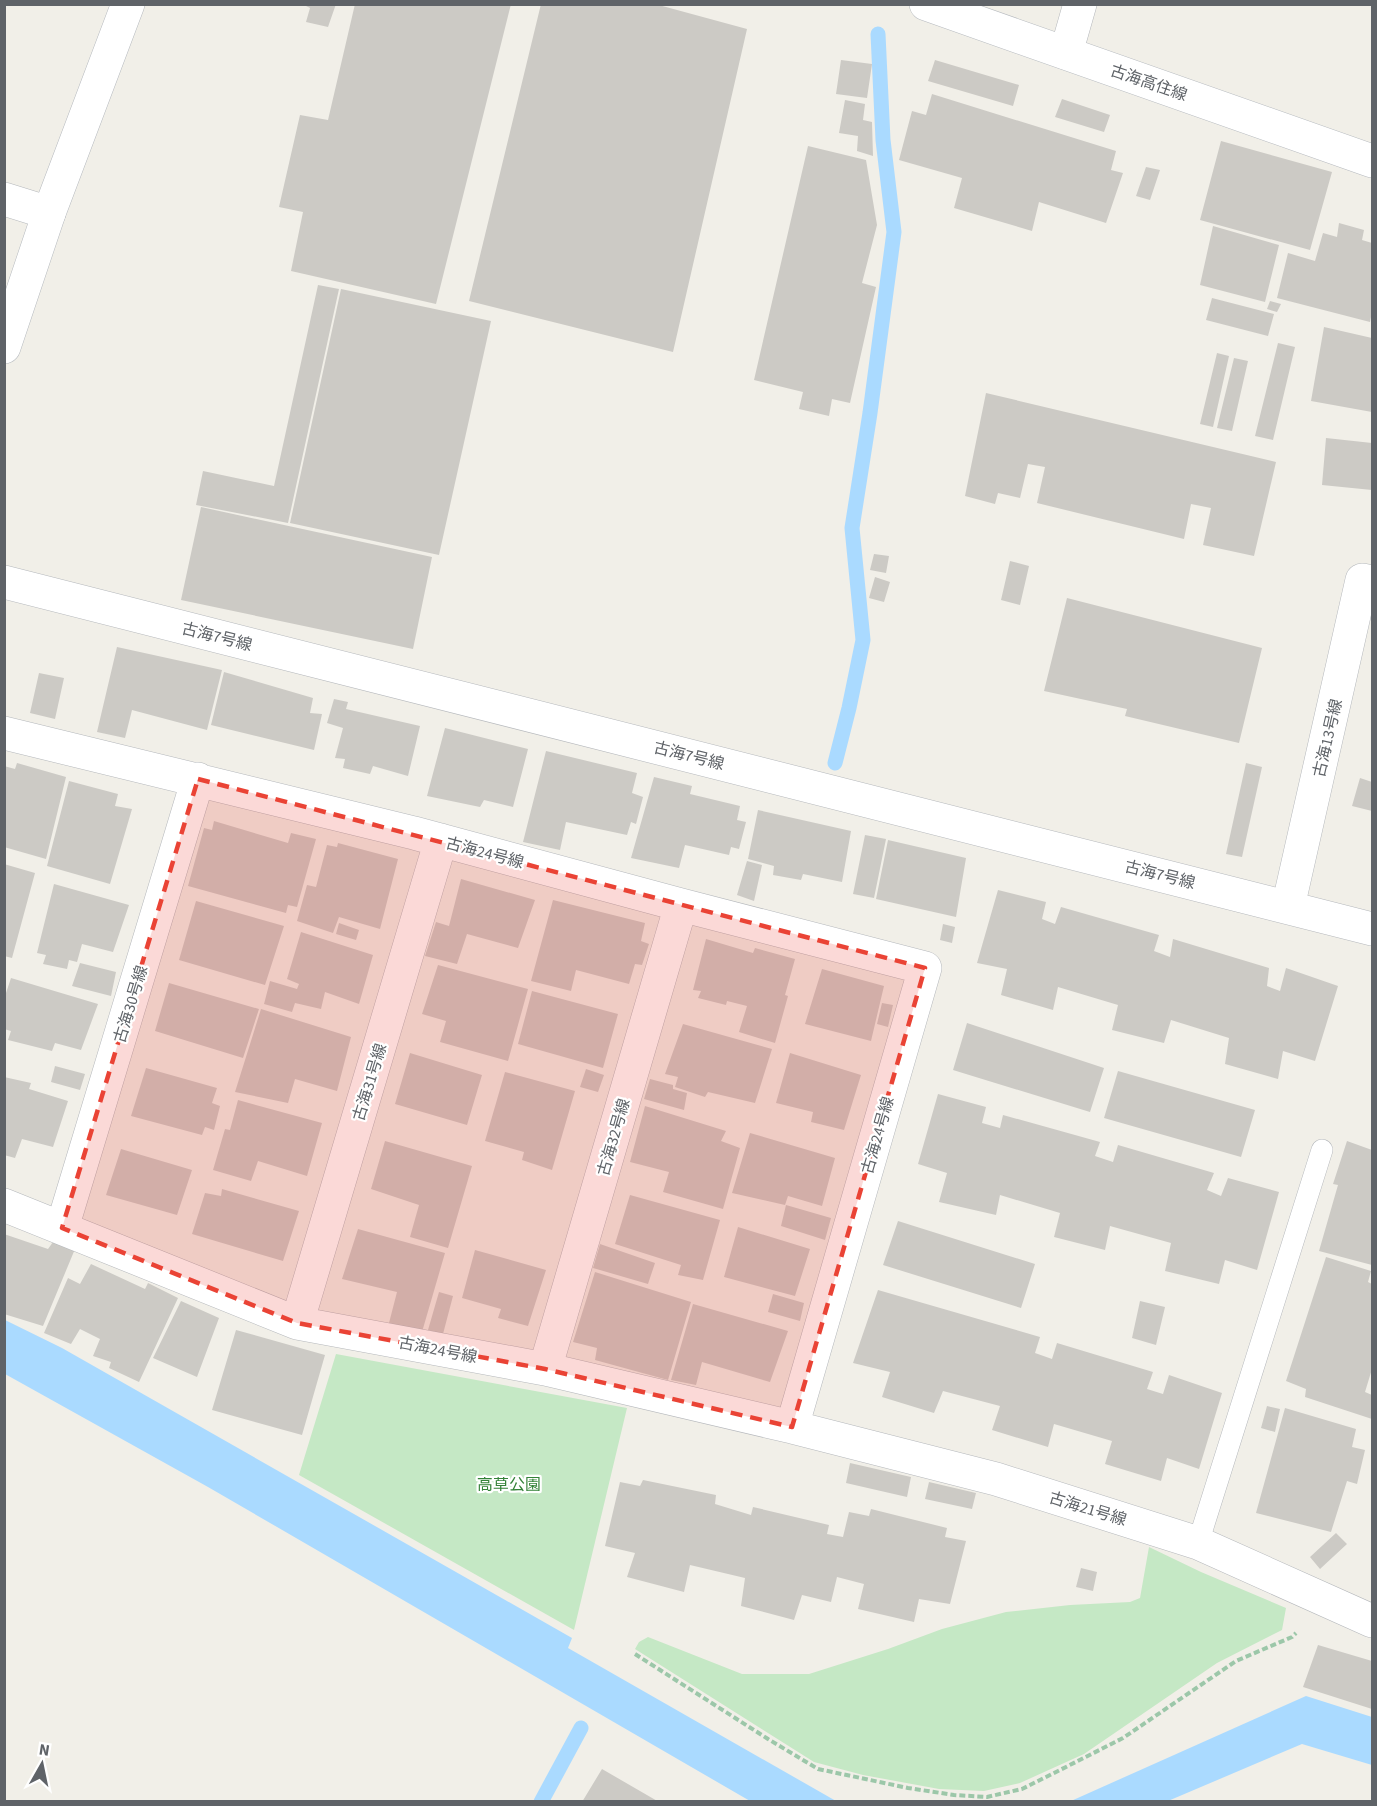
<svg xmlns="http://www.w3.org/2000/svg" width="1377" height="1806" font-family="'Source Sans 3','Noto Sans JP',sans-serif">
<rect width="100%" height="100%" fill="#f1efe8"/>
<path fill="#c5e8c5" d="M336 1354 627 1408 574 1630 299 1475Z
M1149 1547 1201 1572 1286 1608 1282 1630 1217 1663 1084 1754 1020 1783 984 1791 939 1789 863 1775 814 1762 635 1649 639 1642 648 1637 742 1674H809L888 1649 942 1629 1006 1612 1070 1605 1130 1602 1140 1598Z"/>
<path fill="#aadaff" d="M5 1320 62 1348 572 1638 568 1648 836 1801H750L208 1487 5 1374Z
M1306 1696 1372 1717V1765L1302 1744 1168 1801H1071Z"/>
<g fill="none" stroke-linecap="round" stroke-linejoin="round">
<path stroke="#aadaff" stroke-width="15" d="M835 763 849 708 863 640 852 528 870 413 894 232 883 140 878 34
M541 1802 581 1728"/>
</g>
<path fill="#cccac5" d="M336 4 328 27 306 22 310 8 302 4Z
M355 4H511L436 304 291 271 303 212 279 207 300 115 328 120Z
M541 4H655L747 29 673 352 469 301Z
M841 60 872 64 867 98 836 94Z
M935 60 1019 85 1013 106 928 81Z
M932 94 1116 151 1111 170 1123 173 1106 223 1039 202 1032 231 954 208 962 178 899 160 912 111 926 115Z
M1062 99 1110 115 1104 132 1055 117Z
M845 100 865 104 863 120 872 122 873 156 857 151 858 136 839 133Z
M1221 141 1332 172 1310 250 1200 220Z
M808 146 866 160 877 225 862 283 876 287 850 403 832 399 829 416 799 409 803 392 754 380Z
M1146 167 1160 170 1150 200 1136 196Z
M1339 223 1364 230 1362 240 1372 243V312L1370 322 1277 298 1288 253 1315 261 1323 233 1337 237Z
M1213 226 1279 245 1265 302 1200 285Z
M318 285 339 289 288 523 196 505 203 471 274 486Z
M341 289 491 321 439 555 290 523Z
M1212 298 1274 314 1268 336 1206 320Z
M1270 301 1281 304 1277 312 1267 309Z
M1324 327 1372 338V412L1311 401Z
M1278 343 1295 347 1273 440 1255 436Z
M1217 353 1229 356 1213 427 1200 424Z
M1234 358 1248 361 1232 431 1217 428Z
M986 393 1276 462 1254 556 1203 545 1211 508 1191 504 1184 539 1037 503 1045 467 1028 464 1020 498 998 493 995 504 965 496Z
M1326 438 1372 443V490L1322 485Z
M201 507 432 557 413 649 181 600Z
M874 554 889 556 886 573 870 570Z
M1010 561 1029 566 1020 605 1001 600Z
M875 577 890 582 884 602 869 598Z
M1067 598 1262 648 1239 743 1125 716 1127 709 1044 691Z
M117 647 222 670 207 730 132 710 125 738 97 732Z
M224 672 313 698 310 713 322 714 314 750 211 725Z
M39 673 64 678 55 719 30 713Z
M334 699 348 702 346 709 420 726 408 776 373 766 370 774 343 768 345 759 335 758 343 728 327 723Z
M445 728 528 749 513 807 484 800 480 807 427 796Z
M546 751 637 773 632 793 643 797 636 824 631 822 627 835 566 822 560 850 523 842Z
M17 763 66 777 46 859 4 847V766L15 769Z
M1246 763 1262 767 1242 857 1226 854Z
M654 777 692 786 690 794 740 806 737 820 746 822 739 849 731 847 729 855 685 845 679 868 631 858Z
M1360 778 1372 782V811L1352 806Z
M69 781 118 794 115 806 132 809 110 884 47 866Z
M758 810 851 831 842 882 803 874 801 880 773 875 774 866 748 859Z
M214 821 288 843 291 833 316 839 297 907 288 905 286 913 188 886 204 828 212 830Z
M865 835 886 839 874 898 853 894Z
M888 840 966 858 956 917 876 899Z
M338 843 398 859 380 929 339 917 333 933 297 921 307 885 316 887 327 845 337 847Z
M747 861 762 865 754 901 737 895Z
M4 864 35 873 12 958 4 956Z
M461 879 535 900 518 948 467 934 457 964 425 956 436 922 449 926Z
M54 884 129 905 113 952 82 944 77 962 69 960 67 969 43 964 46 955 37 953Z
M998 890 1046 902 1042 919 1055 924 1061 907 1159 935 1154 951 1170 957 1173 939 1269 968 1267 986 1280 991 1286 968 1338 986 1315 1061 1283 1051 1278 1079 1225 1064 1229 1038 1171 1020 1164 1043 1112 1030 1118 1005 1058 987 1053 1010 1001 995 1007 969 977 963Z
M553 900 645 923 641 941 649 944 642 965 635 964 629 984 576 970 571 991 531 981Z
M196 901 284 926 265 985 179 960Z
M339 923 359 930 356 940 336 934Z
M943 924 955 927 952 943 940 940Z
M301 932 373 955 359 1004 325 992 321 1009 295 1003 292 1012 264 1004 270 981 297 989 299 984 287 979Z
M706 939 753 953 755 948 795 959 785 995 788 996 775 1043 739 1032 747 1006 727 1001 726 1005 698 998 701 991 693 990Z
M80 963 116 972 111 996 72 986Z
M438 965 528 989 508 1061 440 1042 446 1021 422 1014Z
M822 969 884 986 871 1041 805 1024Z
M11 978 98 1004 81 1050 55 1043 52 1051 8 1040 11 1031 4 1029V999Z
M169 983 259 1009 243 1058 155 1031Z
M532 991 618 1014 603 1068 518 1044Z
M882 1003 893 1005 888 1027 877 1024Z
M261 1009 351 1037 337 1091 295 1079 288 1103 235 1092Z
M967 1023 1104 1068 1090 1112 953 1070Z
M683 1024 772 1049 755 1103 708 1092 705 1097 675 1087 678 1077 665 1074Z
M410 1053 482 1075 467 1125 395 1104Z
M790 1053 861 1075 844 1130 811 1122 813 1112 776 1103Z
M55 1066 85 1074 80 1090 51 1082Z
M146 1068 217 1088 212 1103 220 1106 214 1130 205 1127 202 1135 131 1116Z
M586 1069 604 1075 598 1092 580 1087Z
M1118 1071 1255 1110 1241 1157 1104 1118Z
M505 1072 575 1091 552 1170 522 1160 524 1152 485 1141Z
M4 1077 31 1083 29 1089 68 1101 53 1147 22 1139 15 1158 4 1155Z
M650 1079 673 1085V1089L687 1093 684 1110 644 1099Z
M938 1094 986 1107 982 1123 1000 1128 1003 1115 1100 1142 1095 1156 1113 1162 1118 1145 1214 1173 1207 1190 1221 1196 1228 1178 1279 1192 1257 1270 1225 1260 1219 1284 1165 1271 1171 1243 1110 1226 1105 1250 1054 1237 1060 1213 1000 1195 996 1215 939 1202 947 1173 918 1164Z
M238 1100 322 1123 307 1176 258 1161 251 1181 213 1170 225 1129 230 1130Z
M645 1106 726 1131 721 1141 740 1148 723 1209 663 1192 669 1172 630 1162Z
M750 1133 835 1158 822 1206 788 1196 785 1205 732 1193Z
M385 1141 472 1166 448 1248 410 1237 419 1205 371 1189Z
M1347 1141 1372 1150V1265L1319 1251 1338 1185 1333 1184Z
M121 1149 192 1170 177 1215 106 1195Z
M222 1189 299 1211 283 1261 192 1234 205 1193 221 1196Z
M630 1195 720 1220 703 1280 678 1275 681 1265 615 1244Z
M786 1205 831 1218 825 1240 781 1226Z
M898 1221 1035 1264 1021 1308 883 1265Z
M738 1227 810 1249 795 1296 724 1277Z
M358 1229 445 1253 422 1332 389 1323 397 1292 342 1279Z
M4 1234 48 1249 53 1242 75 1249 43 1326 4 1314Z
M600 1244 655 1263 648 1284 593 1268Z
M475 1250 546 1270 528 1326 498 1318 501 1309 462 1298Z
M1326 1257 1371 1271 1368 1282 1372 1284V1369L1365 1392 1372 1395V1419L1305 1397 1306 1389 1286 1381Z
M91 1264 145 1289 148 1283 178 1298 139 1382 109 1368 111 1362 93 1356 100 1339 80 1329 71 1344 44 1333 68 1278 80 1284Z
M595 1272 691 1302 668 1380 595 1360 597 1348 573 1342Z
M878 1290 1040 1337 1035 1353 1052 1359 1057 1343 1153 1372 1147 1389 1163 1394 1169 1375 1222 1393 1199 1469 1167 1458 1161 1481 1105 1464 1112 1441 1054 1424 1048 1447 992 1430 1000 1406 943 1391 934 1413 882 1397 890 1372 853 1363Z
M439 1292 453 1296 443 1334 428 1330Z
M773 1294 804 1303 800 1321 768 1312Z
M181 1301 219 1318 197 1377 153 1358Z
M1140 1301 1165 1307 1156 1345 1132 1338Z
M693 1304 788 1331 770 1382 702 1362 696 1385 671 1380Z
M236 1330 325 1355 302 1435 212 1410Z
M1267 1406 1280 1409 1275 1432 1261 1428Z
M1285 1408 1356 1429 1352 1447 1365 1450 1357 1484 1347 1481 1331 1532 1256 1513Z
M850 1463 911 1477 907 1497 846 1483Z
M643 1480 716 1495 715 1504 751 1515 753 1507 829 1525 827 1534 843 1537 849 1512 869 1516 871 1509 947 1528 945 1537 966 1541 950 1604 919 1599 914 1622 858 1609 864 1584 837 1577 831 1602 802 1595 794 1620 741 1606 745 1578 690 1565 684 1592 627 1577 635 1553 605 1546 620 1482 640 1486Z
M929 1482 976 1493 972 1509 925 1499Z
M1336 1533 1347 1544 1320 1569 1310 1557Z
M1081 1568 1097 1572 1093 1591 1076 1587Z
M1318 1645 1372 1661V1709L1303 1687Z
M602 1769 659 1802H582Z"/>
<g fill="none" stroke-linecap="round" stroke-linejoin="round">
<defs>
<path id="lane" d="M1198 1543 1322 1150"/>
<path id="street" d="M1066 53 1080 4
M4 199 49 213
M4 582 1372 929
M4 733 414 833 681 905 925 968 792 1427 545 1369 297 1323 4 1205
M1288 907 1362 580 1372 582
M62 1228 198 779
M297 1323 441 840
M545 1369 681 905
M792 1427 996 1479 1198 1543 1372 1621"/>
<path id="secondary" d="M926 4 1372 161
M4 347 49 213 128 4"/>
</defs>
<use href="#lane" stroke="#b5b8bc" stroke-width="22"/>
<use href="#street" stroke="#b5b8bc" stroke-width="34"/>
<use href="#secondary" stroke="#b6babf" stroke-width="34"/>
<path stroke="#9cc7a9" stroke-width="4" stroke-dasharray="6 3" stroke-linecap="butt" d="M635 1654 768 1739 818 1769 908 1788 954 1795 987 1797 1022 1789 1060 1770 1123 1738 1236 1661 1292 1637 1296 1633"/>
<use href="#lane" stroke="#fff" stroke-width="21"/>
<use href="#street" stroke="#fff" stroke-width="33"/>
<use href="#secondary" stroke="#fff" stroke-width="33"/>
</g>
<path fill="#ea4335" fill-opacity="0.2" stroke="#ea4335" stroke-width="4.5" stroke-dasharray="12 8" stroke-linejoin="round" d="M198 779 925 968 792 1427 545 1369 297 1323 62 1228Z"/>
<g text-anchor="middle" stroke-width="4.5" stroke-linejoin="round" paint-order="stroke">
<g font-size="16" fill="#5f6368" stroke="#fff">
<text transform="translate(1149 82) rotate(19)" y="6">古海高住線</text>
<text transform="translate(217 636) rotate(14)" y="6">古海7号線</text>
<text transform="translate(1327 738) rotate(-77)" y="6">古海13号線</text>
<text transform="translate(689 755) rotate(14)" y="6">古海7号線</text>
<text transform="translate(485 852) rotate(15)" y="6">古海24号線</text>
<text transform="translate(1160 874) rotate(14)" y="6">古海7号線</text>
<text transform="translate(130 1004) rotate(-73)" y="6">古海30号線</text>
<text transform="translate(369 1082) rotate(-73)" y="6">古海31号線</text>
<text transform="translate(877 1135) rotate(-74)" y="6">古海24号線</text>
<text transform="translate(613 1137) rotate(-74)" y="6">古海32号線</text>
<text transform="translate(438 1349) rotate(11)" y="6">古海24号線</text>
<text transform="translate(1088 1508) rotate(17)" y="6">古海21号線</text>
</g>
<g font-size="16" fill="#348238" stroke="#fff">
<text x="509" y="1490">高草公園</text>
</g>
</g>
<rect width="1377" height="1806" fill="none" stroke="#5f6368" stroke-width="12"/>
<g transform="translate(42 1764) rotate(9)" stroke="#ffffff" stroke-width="4.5" paint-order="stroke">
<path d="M0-4.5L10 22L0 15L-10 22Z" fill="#5f6368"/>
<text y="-9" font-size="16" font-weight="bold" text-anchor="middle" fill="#5f6368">N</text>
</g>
</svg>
